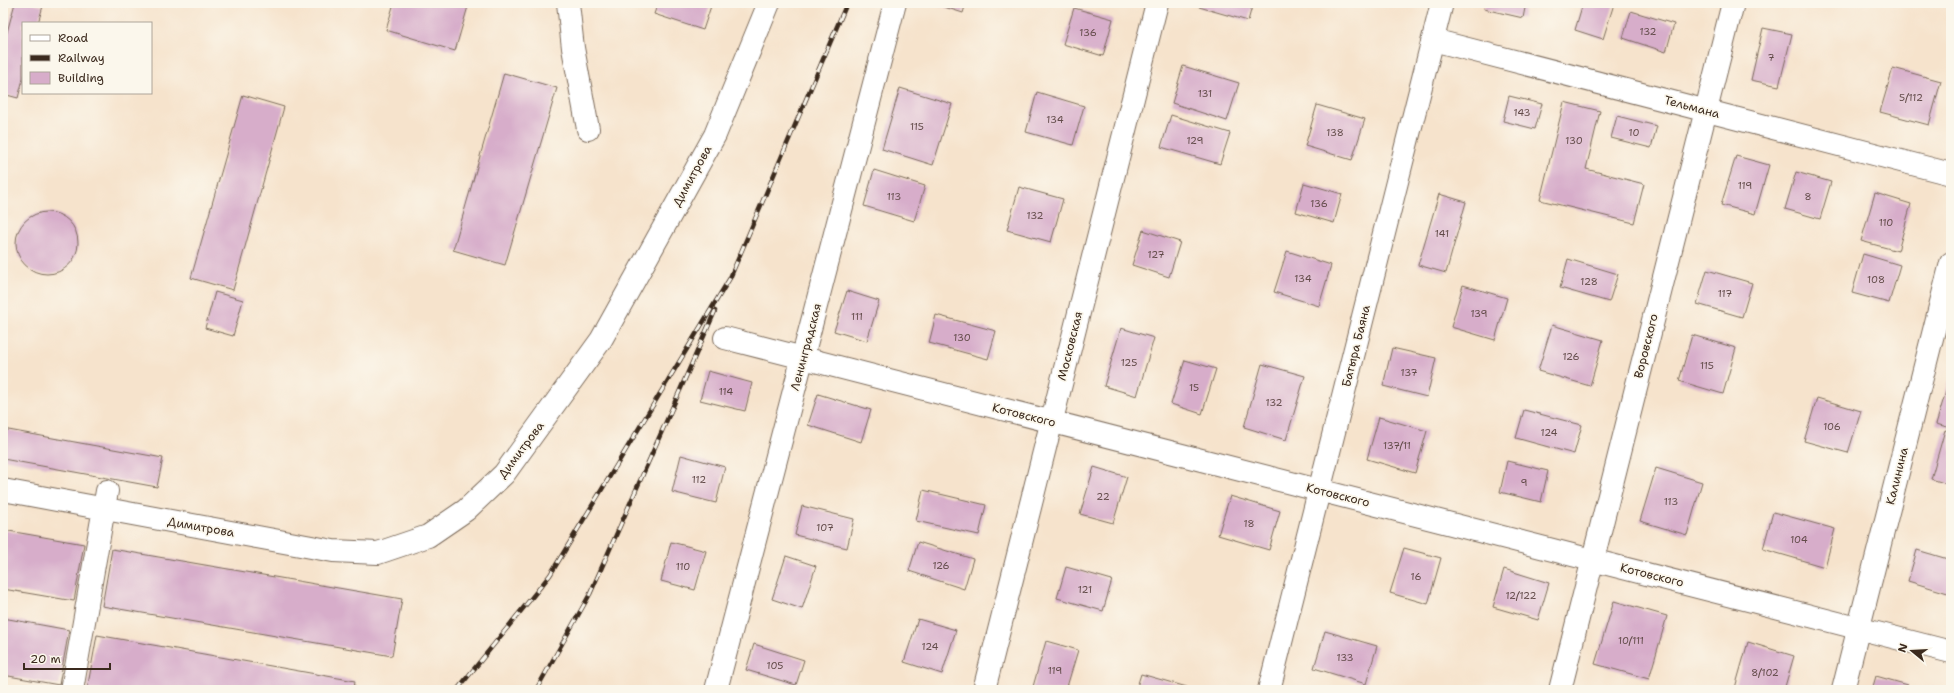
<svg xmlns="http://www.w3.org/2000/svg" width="1954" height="693" font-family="'Shantell Sans',sans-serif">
<rect width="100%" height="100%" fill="#fbf7ec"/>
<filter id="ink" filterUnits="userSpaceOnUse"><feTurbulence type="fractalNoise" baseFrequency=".025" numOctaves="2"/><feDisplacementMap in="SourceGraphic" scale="8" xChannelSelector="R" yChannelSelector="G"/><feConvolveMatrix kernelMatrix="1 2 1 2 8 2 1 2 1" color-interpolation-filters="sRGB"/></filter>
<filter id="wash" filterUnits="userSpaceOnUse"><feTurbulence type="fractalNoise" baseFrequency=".012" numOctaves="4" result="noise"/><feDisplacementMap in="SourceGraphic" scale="16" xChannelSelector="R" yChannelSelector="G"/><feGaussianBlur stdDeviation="0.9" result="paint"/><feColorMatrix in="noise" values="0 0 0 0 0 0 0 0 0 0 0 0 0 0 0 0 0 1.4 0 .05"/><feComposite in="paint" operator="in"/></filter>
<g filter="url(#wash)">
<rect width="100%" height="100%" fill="#f6e3cc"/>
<g id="blocks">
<path fill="#d7adca" d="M15 3H30L43 6 38 23H23V79L18 98 3 94V47Z
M394 3H469L455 51 386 30Z
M658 3H712L703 30 654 14Z
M932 3H966L963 13Z
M1200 3H1253L1248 21 1199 7Z
M1485 3H1526L1523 18 1484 9Z
M1583 3 1614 4 1603 39 1575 30Z
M1074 8 1113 19 1103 56 1063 44Z
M1631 11 1674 24 1666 52 1623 38Z
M1763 28 1792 34 1779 86 1751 80Z
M1183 66 1239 83 1227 121 1172 103Z
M1893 68 1941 81 1929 125 1880 112Z
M504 73 557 88 505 265 453 250Z
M900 88 952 104 933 165 882 149Z
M1037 92 1084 106 1073 145 1026 132Z
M243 95 284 107 233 290 191 278Z
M1509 96 1542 104 1535 129 1503 121Z
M1564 102 1600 111 1586 169 1644 184 1634 223 1540 200Z
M1317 105 1365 119 1352 160 1305 146Z
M1171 115 1230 133 1220 164 1161 147Z
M1617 116 1657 126 1651 148 1611 138Z
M1736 156 1769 165 1755 214 1721 205Z
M874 170 925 186 914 221 864 206Z
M1796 172 1831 182 1820 219 1785 209Z
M1304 183 1342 194 1334 223 1296 212Z
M1019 187 1063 199 1051 242 1007 230Z
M1875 193 1911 204 1898 251 1861 241Z
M1439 194 1466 202 1446 273 1418 265Z
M16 243a31 31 0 1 1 62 0a31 31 0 1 1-62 0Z
M1143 230 1180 242 1169 277 1132 265Z
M1287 251 1331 265 1319 306 1274 292Z
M1863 254 1900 265 1889 303 1852 293Z
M1568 259 1618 274 1609 302 1560 288Z
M1707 270 1752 283 1742 317 1697 304Z
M1463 285 1507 298 1495 340 1451 327Z
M847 291 879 301 867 341 834 331Z
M215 292 243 300 233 336 205 328Z
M936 315 996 331 988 359 929 343Z
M1552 325 1603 340 1590 386 1538 371Z
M1121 328 1154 338 1137 396 1104 386Z
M1692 335 1736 348 1723 394 1679 381Z
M1392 348 1436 358 1427 397 1383 386Z
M1185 360 1216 369 1202 414 1171 404Z
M1262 364 1305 376 1286 440 1244 427Z
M708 371 752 383 745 411 700 400Z
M1951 375V428L1936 424Z
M818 394 871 410 861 442 808 425Z
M1817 398 1861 411 1848 453 1804 441Z
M1524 410 1582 425 1574 454 1516 438Z
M1379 417 1427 431 1415 473 1367 459Z
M3 429 163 458 157 487 3 459Z
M1945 430 1951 432V485L1931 479Z
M681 455 725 467 716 503 672 492Z
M1507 461 1548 471 1541 502 1500 492Z
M1094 467 1127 477 1113 523 1080 514Z
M1656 468 1702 482 1687 535 1640 521Z
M923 490 986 505 979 535 916 521Z
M1230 496 1280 511 1269 550 1218 535Z
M802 506 854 519 847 548 795 535Z
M1773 512 1835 529 1825 567 1763 549Z
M3 530 84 544 74 601 3 589Z
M671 542 706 551 695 590 661 581Z
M918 542 973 559 964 589 909 571Z
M1404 548 1441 558 1428 604 1390 593Z
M112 549 402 599 392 656 102 606Z
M1917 550 1951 560V594L1908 581Z
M786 556 816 566 802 609 772 599Z
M1066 567 1112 580 1103 611 1057 598Z
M1504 569 1549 583 1538 620 1493 607Z
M1614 601 1667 616 1649 679 1595 664Z
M3 618 69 630 59 685 3 675Z
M918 619 956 630 942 674 904 662Z
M1325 631 1377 646 1366 684 1314 668Z
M97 635 355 681 354 690H87Z
M1046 641 1078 650 1066 690H1032Z
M1748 642 1794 656 1784 690H1742L1735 688Z
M754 644 804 660 796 685 746 670Z
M1141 674 1187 687 1186 690H1136Z
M1876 676 1908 685 1906 690H1872Z
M1932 687 1941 690H1931Z"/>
</g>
</g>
<g filter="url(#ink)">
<use href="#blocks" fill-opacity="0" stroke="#7c6b5b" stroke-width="1"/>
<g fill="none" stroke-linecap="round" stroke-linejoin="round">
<defs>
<path id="minor" d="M568 3 573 48 588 129
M1433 40 1951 174
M725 338 1951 652
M3 490 333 551 378 553 428 536 466 510 504 474 601 340 715 135 769 3
M72 690 107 491
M716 690 895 3
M984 690 1157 3
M1269 690 1442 3
M1560 690 1733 3
M1843 690 1951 263"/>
</defs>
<use href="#minor" stroke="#7c6b5b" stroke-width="24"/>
<use href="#minor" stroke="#fff" stroke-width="22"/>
<defs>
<path id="rail" d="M457 690 550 575 730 278 847 3
M536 690 590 594 715 311"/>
</defs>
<use href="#rail" stroke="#3b2a1e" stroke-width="4.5"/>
<use href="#rail" stroke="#fbf7ec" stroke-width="3" stroke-dasharray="9" stroke-linecap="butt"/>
</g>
</g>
<g text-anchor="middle" stroke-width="3.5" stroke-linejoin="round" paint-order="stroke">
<g font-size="10" fill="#624b49">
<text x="1648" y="35">132</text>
<text x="1088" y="36">136</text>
<text x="1771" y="61">7</text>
<text x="1205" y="97">131</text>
<text x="1911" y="101">5/112</text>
<text x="1522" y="116">143</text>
<text x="1055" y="123">134</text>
<text x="917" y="130">115</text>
<text x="1335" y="136">138</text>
<text x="1634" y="136">10</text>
<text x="1195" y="144">129</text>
<text x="1574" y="144">130</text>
<text x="1745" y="189">119</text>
<text x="894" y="200">113</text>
<text x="1808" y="200">8</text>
<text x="1319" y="207">136</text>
<text x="1035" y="219">132</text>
<text x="1886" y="226">110</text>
<text x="1442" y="237">141</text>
<text x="1156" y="258">127</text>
<text x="1303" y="282">134</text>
<text x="1876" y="283">108</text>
<text x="1589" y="285">128</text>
<text x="1725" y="297">117</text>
<text x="1479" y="317">139</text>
<text x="857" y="320">111</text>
<text x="962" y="341">130</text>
<text x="1571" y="360">126</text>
<text x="1129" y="366">125</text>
<text x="1707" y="369">115</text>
<text x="1409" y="376">137</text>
<text x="1194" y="391">15</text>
<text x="726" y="395">114</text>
<text x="1274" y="406">132</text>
<text x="1832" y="430">106</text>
<text x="1549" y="436">124</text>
<text x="1397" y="449">137/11</text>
<text x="699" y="483">112</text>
<text x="1524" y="486">9</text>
<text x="1103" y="500">22</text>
<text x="1671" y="505">113</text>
<text x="1249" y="527">18</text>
<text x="825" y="531">107</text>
<text x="1799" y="543">104</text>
<text x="941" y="569">126</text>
<text x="683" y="570">110</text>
<text x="1416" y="580">16</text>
<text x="1085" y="593">121</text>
<text x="1521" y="599">12/122</text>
<text x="1631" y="644">10/111</text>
<text x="930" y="650">124</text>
<text x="1345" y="661">133</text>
<text x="775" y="669">105</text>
<text x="1055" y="674">119</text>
<text x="1765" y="676">8/102</text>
</g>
<g font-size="12" fill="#3b2a1e" stroke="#fbf7ec">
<text transform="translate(1692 107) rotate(15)" y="4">Тельмана</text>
<text transform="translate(692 176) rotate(-61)" y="4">Димитрова</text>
<text transform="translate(1070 346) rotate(-76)" y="4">Московская</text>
<text transform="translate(1356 346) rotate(-76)" y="4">Батыра Баяна</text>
<text transform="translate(1646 346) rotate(-76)" y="4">Воровского</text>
<text transform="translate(806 347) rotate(-75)" y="4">Ленинградская</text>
<text transform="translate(1024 415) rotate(14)" y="4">Котовского</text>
<text transform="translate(521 450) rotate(-53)" y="4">Димитрова</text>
<text transform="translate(1897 476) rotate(-76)" y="4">Калинина</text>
<text transform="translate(1338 495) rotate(14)" y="4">Котовского</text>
<text transform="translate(201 527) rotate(10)" y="4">Димитрова</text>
<text transform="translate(1652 575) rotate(14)" y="4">Котовского</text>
</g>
</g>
<rect width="1954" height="693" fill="none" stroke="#fbf7ec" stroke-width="16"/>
<rect x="22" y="22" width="130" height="72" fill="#fbf7ec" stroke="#aea59a"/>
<rect x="30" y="35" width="20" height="6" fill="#ffffff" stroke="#aea59a"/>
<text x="58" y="42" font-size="12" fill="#3b2a1e">Road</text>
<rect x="30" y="55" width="20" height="6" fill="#3b2a1e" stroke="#aea59a"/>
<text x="58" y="62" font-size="12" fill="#3b2a1e">Railway</text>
<rect x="30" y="72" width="20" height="12" fill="#d7adca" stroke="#aea59a"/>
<text x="58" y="82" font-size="12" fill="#3b2a1e">Building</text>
<g transform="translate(1912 651) rotate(288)" stroke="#fbf7ec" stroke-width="3" paint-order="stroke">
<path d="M0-3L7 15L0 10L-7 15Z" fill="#3b2a1e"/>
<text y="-6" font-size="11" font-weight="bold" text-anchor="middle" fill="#3b2a1e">N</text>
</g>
<path d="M24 663v6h86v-6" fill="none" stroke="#3b2a1e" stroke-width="2"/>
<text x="30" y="663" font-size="12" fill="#3b2a1e" stroke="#fbf7ec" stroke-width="3" paint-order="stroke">20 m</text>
</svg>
